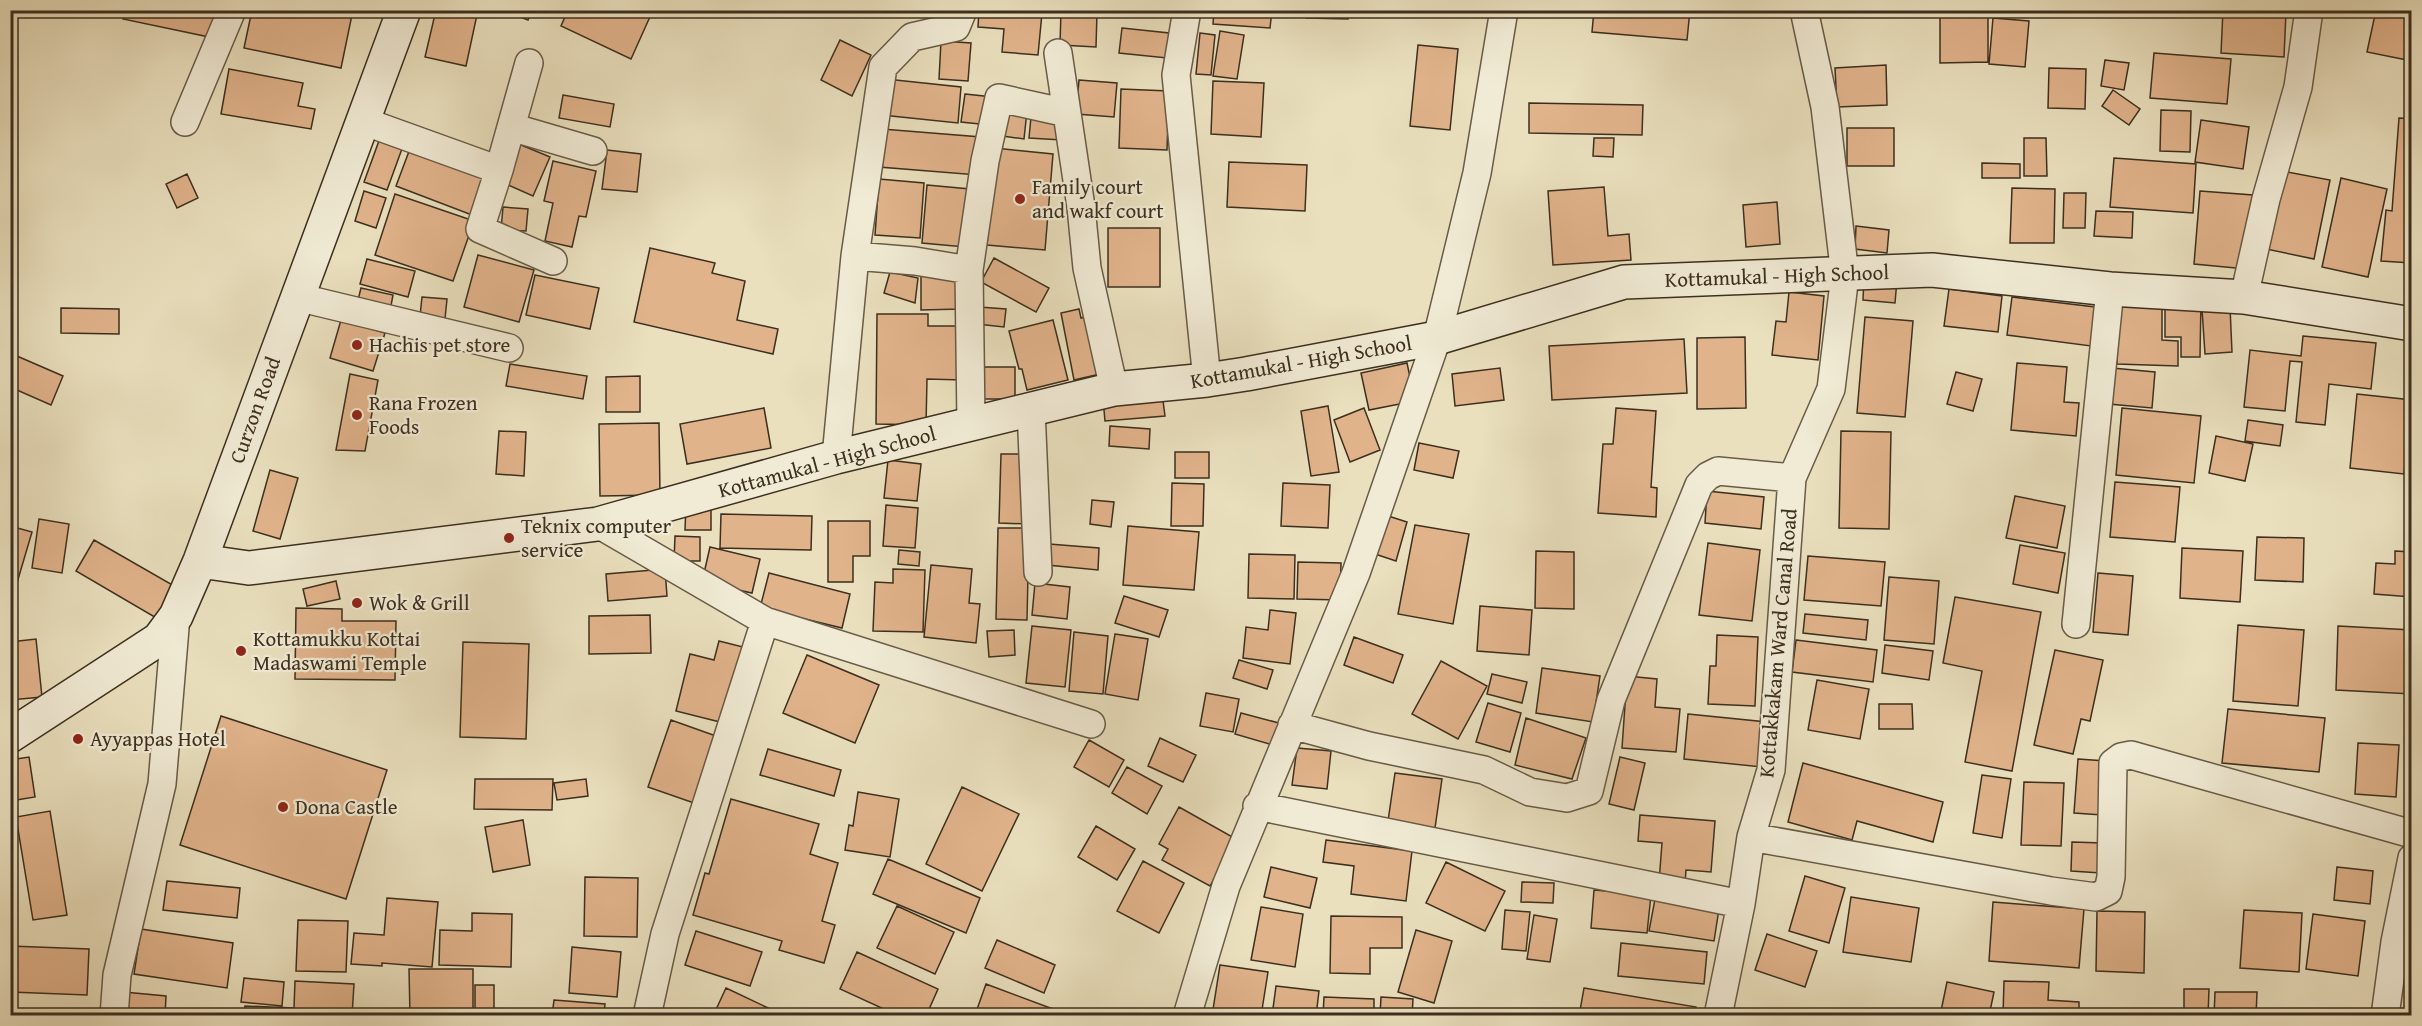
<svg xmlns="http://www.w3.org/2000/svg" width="2422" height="1026" font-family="'Gentium Book Plus',serif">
<rect width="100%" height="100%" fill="#eae0be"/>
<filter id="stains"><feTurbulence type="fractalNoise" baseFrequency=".00333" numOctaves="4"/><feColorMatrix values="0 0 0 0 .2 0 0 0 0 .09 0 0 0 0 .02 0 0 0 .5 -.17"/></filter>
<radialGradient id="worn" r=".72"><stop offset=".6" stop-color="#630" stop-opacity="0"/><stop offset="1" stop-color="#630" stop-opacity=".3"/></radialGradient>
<path fill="#e1b38b" stroke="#3c2f1f" stroke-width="1.5" d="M125 10H220L214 38 123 19Z
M252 10H353L341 68 244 48Z
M436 10H478L466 66 425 57Z
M502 10H532L528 20Z
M568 10H653L631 59 561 26Z
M979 10 1042 13 1038 55 1002 52 1004 29 978 27Z
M1061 10H1137V14L1097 13 1096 47 1060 45Z
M1214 10H1272L1270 28 1213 24Z
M1306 10H1348V19L1306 18Z
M1594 10H1690L1687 40 1592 32Z
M1940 10H1988V62L1940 63Z
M2052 10H2113V16Z
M2223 10 2286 12 2284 57 2221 53Z
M2376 10H2388L2412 16V61L2367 52Z
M1993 18 2029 21 2025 67 1989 64Z
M1122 28 1169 33 1167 58 1119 53Z
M1220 31 1244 35 1237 79 1213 76Z
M1200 33 1215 35 1211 75 1196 74Z
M840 40 871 55 852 96 821 80Z
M941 41 971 43 968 81 939 79Z
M1418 45 1458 49 1450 130 1410 126Z
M2154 53 2231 59 2227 104 2150 98Z
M2105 60 2129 63 2124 90 2101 86Z
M1886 65 1887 105 1837 107 1835 68Z
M2049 68 2086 69 2085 109 2048 108Z
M229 69 303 83 298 106 315 109 311 129 221 114Z
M886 79 961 87 958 123 882 115Z
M1079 80 1117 83 1114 117 1076 114Z
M1213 81 1264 83 1261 137 1211 134Z
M1121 89 1169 91 1167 150 1119 148Z
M2113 90 2140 109 2129 125 2102 106Z
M965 94 993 97 989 125 961 122Z
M563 95 614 104 610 127 559 118Z
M1529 103 1643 105 1642 135 1529 133Z
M999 108 1027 111 1024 139 996 135Z
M2161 110 2191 111 2190 152 2160 151Z
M1031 117 1064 119 1062 140 1029 138Z
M2399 118 2412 119V263L2381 261 2386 210 2392 211Z
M2201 120 2249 127 2243 169 2195 162Z
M1847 128H1894V166H1847Z
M882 129 981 137 978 175 879 167Z
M380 138 403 146 387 190 364 182Z
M1594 138H1614L1613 157 1593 156Z
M2024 138H2046L2047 176H2024Z
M514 142 550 157 533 196 497 180Z
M411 146 488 176 472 215 396 186Z
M995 148 1053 154 1045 250 987 245Z
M607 150 641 154 637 192 602 189Z
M2114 158 2196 164 2193 213 2110 207Z
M553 161 596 171 586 217 579 216 572 247 545 241 553 203 544 201Z
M1229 162 1307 165 1305 211 1227 207Z
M1982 163 2020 164V178H1982Z
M2282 171 2330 180 2314 259 2266 249Z
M187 174 198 198 177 208 166 184Z
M2341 178 2387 189 2368 277 2322 267Z
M879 179 924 183 920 238 875 235Z
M927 185 970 189 965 247 922 243Z
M1604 187 1608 236 1629 234 1631 260 1553 265 1548 191Z
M2012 188 2055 189 2054 243H2010Z
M364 191 386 198 376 228 355 221Z
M2200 191 2253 195 2246 269 2194 264Z
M2064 193H2086L2085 228H2063Z
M395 194 474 221 453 281 375 255Z
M1777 202 1780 244 1746 247 1743 205Z
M503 207 528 209 526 231 501 230Z
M2096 211 2133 212 2132 238 2094 236Z
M1856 226 1889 230 1887 253 1855 249Z
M1108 228H1160V287H1108Z
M650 248 715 263 712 273 745 281 737 320 778 329 773 354 634 322Z
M478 255 534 270 519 322 464 307Z
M994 258 1049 288 1036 312 981 282Z
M367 259 415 271 408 297 360 284Z
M890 272 918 278 915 303 884 293Z
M960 273 961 309 921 310V274Z
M535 275 599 288 590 329 526 315Z
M1864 277 1897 280 1895 303 1863 300Z
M361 288 393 295 390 311 357 304Z
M1949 289 2002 296 1998 332 1944 326Z
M1789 292 1824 296 1818 360 1772 355 1776 321 1786 322Z
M422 297 447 299 445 319 420 316Z
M2012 297 2095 307 2091 346 2007 335Z
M2165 299H2201L2200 357H2181V337H2165Z
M2119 304 2162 305V340L2178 341V366L2117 364Z
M979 307 1006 309 1004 327 977 324Z
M2230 307 2232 352 2205 354 2202 309Z
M61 308 119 309V334L61 333Z
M1079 309 1081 318 1089 316 1100 374 1074 380 1061 313Z
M877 314H928V326H964L963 380 927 379 926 425 876 424Z
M1865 317 1913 321 1905 417 1857 413Z
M341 320 385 333 373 371 330 358Z
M1053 320 1068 380 1027 390 1022 369H1019L1009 331Z
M2303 336 2376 343 2371 389 2329 384 2325 425 2296 422 2302 362 2290 361 2285 411 2244 407 2250 350 2301 356Z
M1745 337 1746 408 1697 409V338Z
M1684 339 1687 393 1552 400 1549 346Z
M10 353 63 376 51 405 10 387Z
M1407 363 1415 401 1369 410 1361 373Z
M2017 363 2067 367 2064 402 2079 403 2076 436 2011 430Z
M510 364 587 376 583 399 506 386Z
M974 367H1015V399H975Z
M1500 368 1504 400 1455 406 1452 374Z
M2112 368 2155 372 2152 408 2109 404Z
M1956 372 1982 379 1973 411 1947 404Z
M350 374 378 380 365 451 336 450Z
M640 376V412H606V377Z
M1162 393 1165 416 1105 421 1103 399Z
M2357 394 2412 400 2404 474 2350 468Z
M1328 406 1339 472 1311 476 1301 411Z
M764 408 771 448 687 464 680 424Z
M1364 408 1380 450 1350 462 1334 420Z
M1616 408 1656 411 1651 487 1657 488 1656 517 1598 513 1603 444H1613Z
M2122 408 2201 416 2194 483 2116 475Z
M2248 420 2283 425 2280 446 2245 441Z
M659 423 660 495 600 496 599 424Z
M1110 426 1150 429 1149 449 1109 446Z
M499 431 526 432 524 476 496 474Z
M1841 431 1891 432 1889 529 1839 528Z
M2216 436 2253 444 2245 481 2209 473Z
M1419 443 1459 451 1453 478 1414 470Z
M1175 452H1209V478H1175Z
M1001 454H1029L1027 524 999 523Z
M888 460 921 464 917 501 884 498Z
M270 470 298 478 280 539 253 531Z
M2115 482 2180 487 2175 542 2110 537Z
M1172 483 1204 484 1203 526H1171Z
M1283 483 1330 485 1328 528 1281 526Z
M1707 491 1764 497 1761 529 1705 523Z
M2015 496 2065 506 2057 548 2006 538Z
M1092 500 1114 502 1111 527 1090 524Z
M686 505 711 506V530H685Z
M886 505 918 508 915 548 883 546Z
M721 514 812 516 811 550 720 548Z
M1382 514 1407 522 1396 561 1372 553Z
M39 519 69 524 62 573 32 568Z
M828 521H870V556H853V582H828Z
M1415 525 1469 534 1453 624 1398 614Z
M10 526 32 532 14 593 10 592Z
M1128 526 1199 532 1194 590 1123 585Z
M998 528H1029L1027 620 996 619Z
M675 536 700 537V561H674Z
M2257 537 2304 538 2303 582 2255 580Z
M94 540 176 587 158 619 76 571Z
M1708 543 1760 550 1752 621 1699 615Z
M1049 544 1099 548 1098 570 1047 565Z
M2020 545 2065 553 2058 593 2013 584Z
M710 547 760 559 752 593 702 582Z
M2182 548 2243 551 2240 602 2180 598Z
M899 550 920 552 919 566 898 564Z
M1536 551 1574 552V609L1535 608Z
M2395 551 2412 552V597L2374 594 2376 563 2395 564Z
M1249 554 1295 555 1294 599 1248 598Z
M1808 556 1885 562 1881 606 1804 600Z
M1298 562 1341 563 1340 600 1297 599Z
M931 565 972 569 969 603 980 604 976 643 924 637Z
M665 569 667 596 608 601 606 574Z
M893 569 925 570 923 632 873 631 875 582 893 583Z
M769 573 850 594 842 628 760 608Z
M2098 573 2133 576 2128 635 2093 632Z
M1889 577 1939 581 1934 644 1884 640Z
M336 581 340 599 307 606 303 589Z
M1035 583 1070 587 1067 619 1032 615Z
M1124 596 1168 610 1159 637 1115 623Z
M1955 597 2041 612 2012 771 1965 762 1982 671 1943 663Z
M1480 606 1532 610 1529 655 1477 651Z
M296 608 342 609V621H396L395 680 295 679Z
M1270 610 1296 613 1290 664 1243 658 1246 627 1268 630Z
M1805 614 1868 620 1866 640 1803 633Z
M650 615 651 653 589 654V616Z
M2238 625 2304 630 2298 706 2233 701Z
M1032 626 1071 630 1065 687 1026 683Z
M2338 626 2412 630V694L2336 690Z
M1014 630 1015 655 989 657 987 631Z
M1074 632 1108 636 1103 694 1069 691Z
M1115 634 1148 639 1138 700 1105 694Z
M1717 635 1758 637 1755 706 1708 704 1710 666H1716Z
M1354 637 1403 655 1393 683 1344 665Z
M36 639 42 697 10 700V642Z
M1796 640 1877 650 1873 682 1792 672Z
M719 641 743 647 724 723 676 711 690 654 714 660Z
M463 642 529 644 526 739 460 737Z
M1885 645 1933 651 1929 680 1882 673Z
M2055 650 2103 660 2090 721 2081 719 2073 754 2034 745Z
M807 655 879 685 855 743 783 713Z
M1239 660 1273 670 1267 689 1233 678Z
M1441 661 1487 686 1458 739 1412 714Z
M1542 668 1600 676 1593 722 1536 713Z
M1492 674 1527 682 1522 703 1487 694Z
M1627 676 1657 679 1655 707 1680 709 1676 752 1622 748Z
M1817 680 1869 689 1860 739 1808 730Z
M1206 693 1239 699 1233 732 1200 726Z
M1488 703 1521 713 1510 752 1476 742Z
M1879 704H1912L1913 729H1879Z
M2228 709 2325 718 2319 772 2222 763Z
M1241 713 1279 723 1273 745 1235 734Z
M1688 714 1767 722 1762 767 1684 759Z
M221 716 387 770 346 899 180 845Z
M1526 718 1586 738 1572 779 1515 765Z
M671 720 716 736 694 803 648 787Z
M1160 738 1196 755 1183 782 1148 766Z
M1089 740 1124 760 1109 787 1074 767Z
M2358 743 2399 745 2396 797 2355 794Z
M1297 748 1331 751 1327 789 1292 785Z
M768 749 841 770 834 796 760 775Z
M29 757 35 797 10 801V760Z
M1620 757 1645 763 1634 810 1609 804Z
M2078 759 2106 761 2102 815 2074 813Z
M1803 763 1943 802 1933 842 1857 821 1852 840 1788 822Z
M1127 767 1162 786 1147 814 1112 793Z
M1395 773 1442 779 1435 828 1388 821Z
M1982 775 2011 779 2002 838 1973 833Z
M475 779H553L552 810 474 809Z
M586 779 588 796 557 800 554 783Z
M2024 782 2064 783 2061 846 2021 845Z
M962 787 1019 814 982 891 926 864Z
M858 792 899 799 890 857 845 850 849 825 853 826Z
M731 799 819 824 810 854 838 863 822 921 835 925 824 963 779 950 782 941 693 915 705 873 709 874Z
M1179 807 1236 839 1210 886 1162 860 1168 849 1159 844Z
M50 811 67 915 33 920 16 817Z
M1640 815 1715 821 1711 872 1686 870 1685 883 1659 882 1662 843 1638 841Z
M523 820 530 865 493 872 485 827Z
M1096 826 1135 849 1117 880 1078 857Z
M1326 840 1412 851 1406 901 1351 894 1354 866 1323 862Z
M2072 842 2103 843 2101 873 2071 871Z
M888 859 980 898 966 933 873 894Z
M1143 861 1184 883 1159 933 1117 911Z
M1446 862 1505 891 1485 931 1426 903Z
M1271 867 1317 878 1310 908 1264 897Z
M2337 867 2373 871 2370 904 2334 900Z
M1805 876 1845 888 1829 943 1789 931Z
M585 877 638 878 637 937 584 936Z
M167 881 240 888 237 918 163 910Z
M1522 882 1554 883 1553 903 1521 902Z
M1594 890 1651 895 1647 933 1591 928Z
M1851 897 1919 908 1911 962 1843 952Z
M387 898 438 902 432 967 382 963V966L351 964 354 933 384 935Z
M1655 899 1719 909 1714 941 1649 931Z
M1993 902 2084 909 2079 968 1989 961Z
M897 906 954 932 935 974 877 948Z
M1261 907 1303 914 1295 967 1251 960Z
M1505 910 1530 912 1526 951 1502 949Z
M2244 910 2302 913 2299 972 2240 968Z
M2097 911 2145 912 2144 973 2096 971Z
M472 913 512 914 511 967 439 965 440 930 472 931Z
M2313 914 2365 921 2358 976 2306 969Z
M1534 915 1557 919 1550 962 1527 959Z
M1331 916 1402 917V948H1370V974L1330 973Z
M298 920 348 921 346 972 296 971Z
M141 929 233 943 227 988 134 974Z
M1416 930 1452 941 1434 1003 1398 992Z
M696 931 762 952 750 986 685 965Z
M1767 934 1817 951 1805 987 1755 970Z
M997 940 1055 965 1044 993 985 968Z
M1621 943 1707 952 1704 984 1618 976Z
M10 946 89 949 87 995 10 992Z
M572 947 621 952 617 997 569 993Z
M857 952 938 989 926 1016H899L840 989Z
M1220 965 1268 972 1261 1016H1212Z
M409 969H473V1016H410Z
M244 978 284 982 282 1006 241 1002Z
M295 981 354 984 352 1016H244L245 1006 294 1008Z
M2004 981 2049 982 2048 1000 2079 1002V1016H2003Z
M1947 982 1994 992 1989 1016H1963L1941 1011Z
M986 984 1053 1009 1051 1016 975 1015Z
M475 985H494V1016H475Z
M1276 986 1319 991 1316 1016H1272Z
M726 988 785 1016H713Z
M1584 988 1696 1007 1694 1016H1579Z
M2184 989H2209L2208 1016H2184Z
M124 992 166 996 165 1016H122Z
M2215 992H2257L2256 1016H2214Z
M1324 997 1374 999V1016H1323Z
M1381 997 1413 999 1412 1016H1380Z
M554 1000 605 1004 604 1016H552Z
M961 1009 975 1016H958Z
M230 1011 231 1016H177V1015Z"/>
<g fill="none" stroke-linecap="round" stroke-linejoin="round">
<defs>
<path id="minor" d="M1187 10 1176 75 1207 380
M1058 53 1081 207 1087 268 1114 389
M363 121 499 170 480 229 553 261
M185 122 232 10
M511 127 593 151
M499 170 529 63
M855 256 915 261 969 270
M297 297 509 348
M2244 297 2266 199 2298 87 2309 10
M1031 409 1038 572
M971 424 969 270 985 161 999 98 1067 113
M836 457 855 256 883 67 912 37 956 27 963 10
M598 524 765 621 1091 724
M2076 624 2110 289
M1292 725 1369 746 1484 770 1530 792 1567 798 1589 791 1611 700 1699 485 1708 476 1718 471 1792 478
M1257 806 1741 904
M1751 837 2051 891 2096 897 2108 891 2111 877 2113 763 2121 757 2131 755 2412 834
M114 1016 117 975 162 784 176 616
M647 1016 665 934 765 621
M1187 1016 1226 886 1356 573 1437 338 1477 173 1504 10
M1718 1016 1741 904 1751 837 1771 770 1792 478 1831 389 1845 275 1825 107 1804 10
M2385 1016 2395 942 2412 858"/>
<path id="secondary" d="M200 561 249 568 598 524 836 457 1114 389 1207 380 1246 374 1437 338 1624 282 1932 270 2110 289 2244 297 2412 324
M10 736 159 639 176 616 200 561 404 10"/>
</defs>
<use href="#minor" stroke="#685b47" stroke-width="30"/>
<use href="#secondary" stroke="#3c2f1f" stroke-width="36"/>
<use href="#minor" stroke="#f1ebd5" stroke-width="27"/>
<use href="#secondary" stroke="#f1ebd5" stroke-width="33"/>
</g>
<g fill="#8f2418" stroke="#f1ebd5" stroke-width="2">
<circle cx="1020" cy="199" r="6"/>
<circle cx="357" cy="345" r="6"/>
<circle cx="357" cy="415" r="6"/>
<circle cx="509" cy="538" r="6"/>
<circle cx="357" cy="603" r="6"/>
<circle cx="241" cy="651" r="6"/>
<circle cx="78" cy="739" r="6"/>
<circle cx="283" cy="807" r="6"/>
</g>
<g text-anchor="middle" stroke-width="4.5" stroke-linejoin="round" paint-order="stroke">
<g font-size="21" fill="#3c2f1f" stroke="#f1ebd5" text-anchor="start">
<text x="1032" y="194">Family court<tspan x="1032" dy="24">and wakf court</tspan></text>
<text x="369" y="352">Hachis pet store</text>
<text x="369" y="410">Rana Frozen<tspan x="369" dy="24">Foods</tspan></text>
<text x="521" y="533">Teknix computer<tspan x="521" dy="24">service</tspan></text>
<text x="369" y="610">Wok &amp; Grill</text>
<text x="253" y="646">Kottamukku Kottai<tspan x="253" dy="24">Madaswami Temple</tspan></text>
<text x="90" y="746">Ayyappas Hotel</text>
<text x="295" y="814">Dona Castle</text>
</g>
<g font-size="21" fill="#3c2f1f" stroke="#f1ebd5">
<text transform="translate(1777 276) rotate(-2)" y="7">Kottamukal - High School</text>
<text transform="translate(1301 362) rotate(-10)" y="7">Kottamukal - High School</text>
<text transform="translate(255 410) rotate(-70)" y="7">Curzon Road</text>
<text transform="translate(827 462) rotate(-15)" y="7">Kottamukal - High School</text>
<text transform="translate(1778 643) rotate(-85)" y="7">Kottakkakam Ward Canal Road</text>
</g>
</g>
<rect width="2422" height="1026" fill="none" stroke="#eae0be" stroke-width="36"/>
<rect x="12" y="12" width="2398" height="1002" fill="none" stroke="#3c2f1f" stroke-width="3"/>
<rect x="18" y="18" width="2386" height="990" fill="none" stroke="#3c2f1f" stroke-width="1.5"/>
<rect width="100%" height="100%" filter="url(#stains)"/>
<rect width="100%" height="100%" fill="url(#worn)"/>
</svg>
